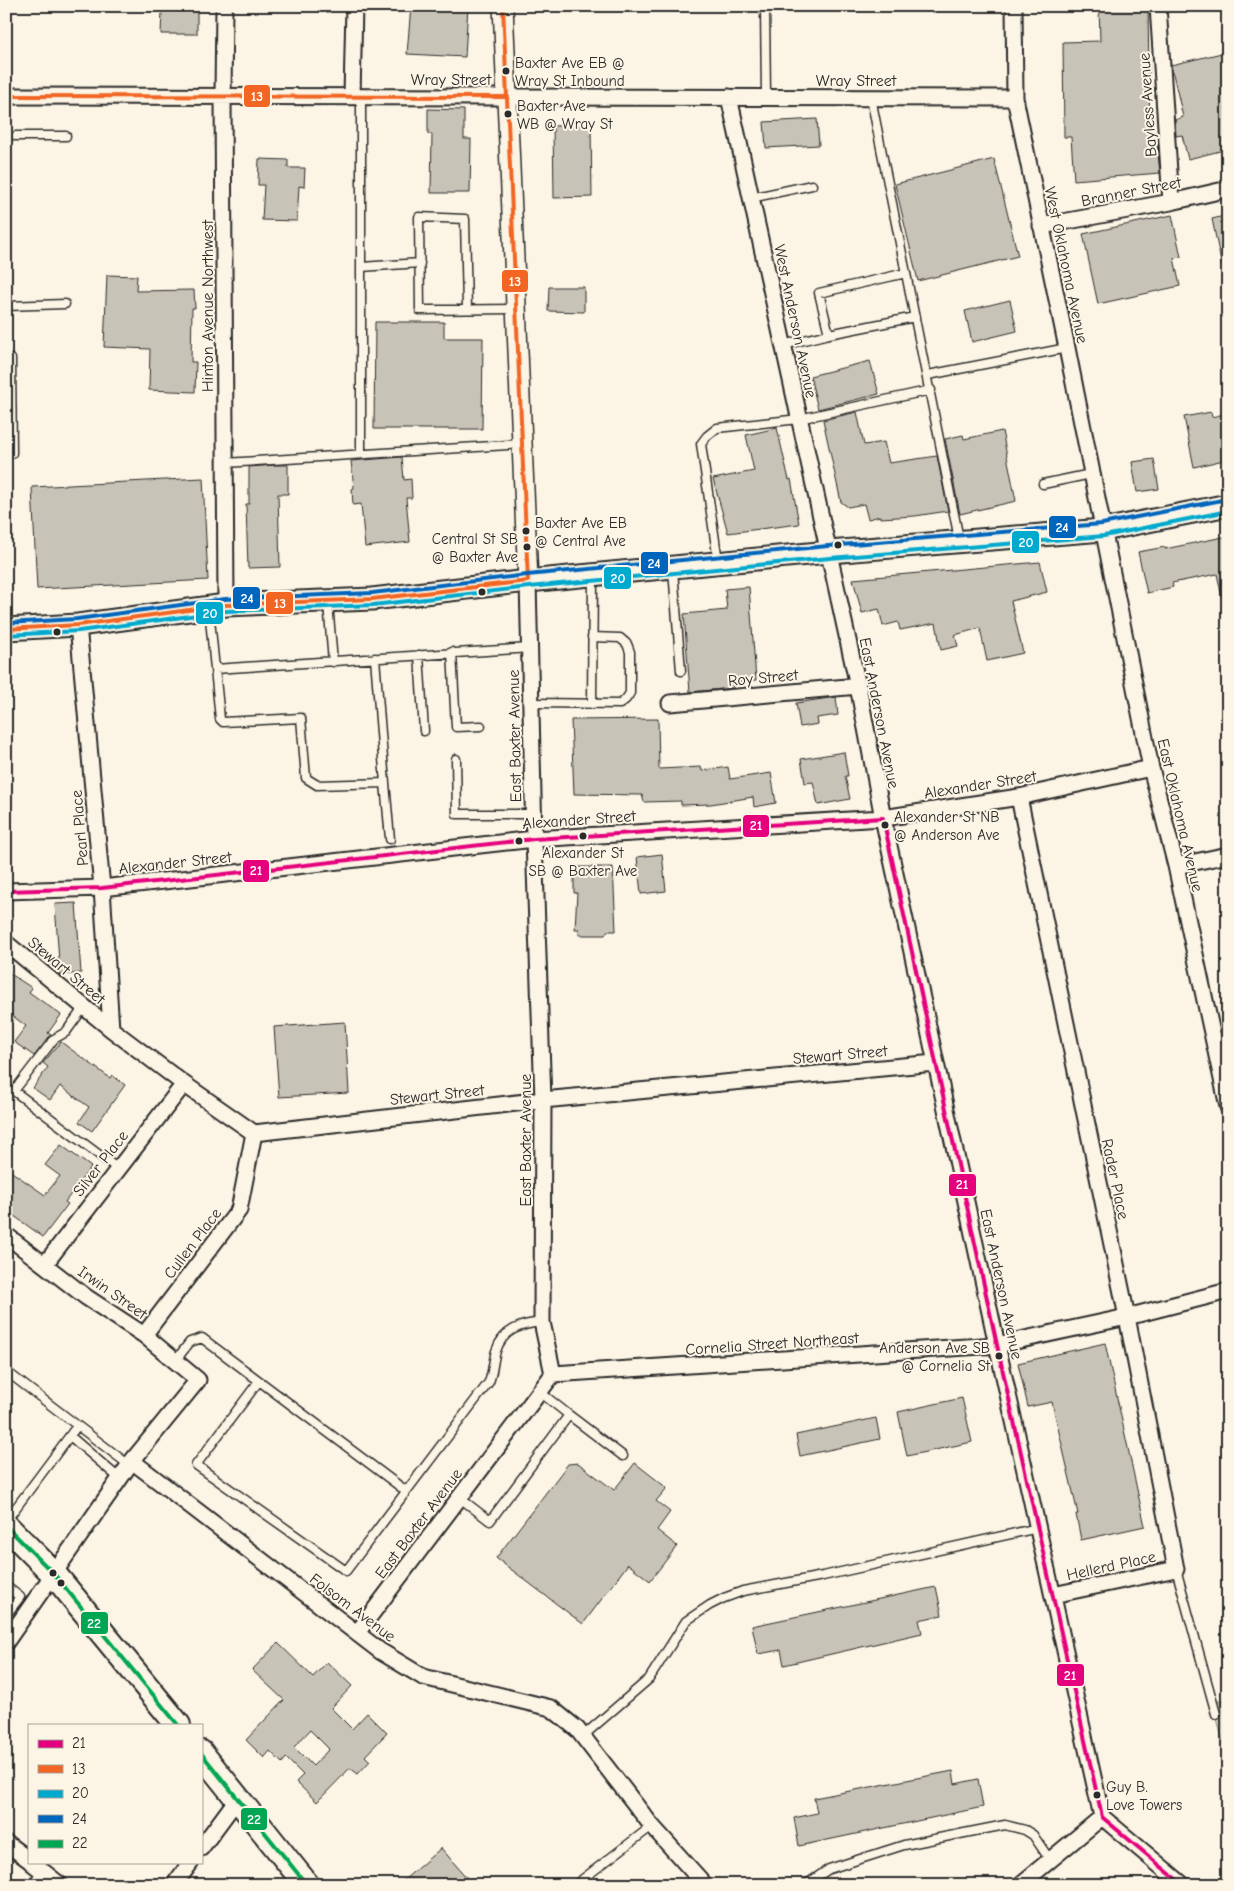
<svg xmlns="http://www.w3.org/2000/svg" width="1234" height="1891" font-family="'Comic Neue',sans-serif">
<rect width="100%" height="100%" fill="#fcf5e5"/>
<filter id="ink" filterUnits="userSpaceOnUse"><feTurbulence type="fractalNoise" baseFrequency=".02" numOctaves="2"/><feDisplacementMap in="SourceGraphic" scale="10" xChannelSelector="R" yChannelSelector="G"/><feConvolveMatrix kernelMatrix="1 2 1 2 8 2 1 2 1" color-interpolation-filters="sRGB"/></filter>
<g filter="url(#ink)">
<path fill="#ded8ca" stroke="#84827a" d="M1228 1699V1752L1226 1753 1213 1703Z"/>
<path fill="#c8c3b7" stroke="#2b2b2b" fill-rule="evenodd" d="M411 6H468L465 57 407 54Z
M1099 6H1148L1150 145 1157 144 1160 173 1074 180 1071 137H1064L1063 42 1100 41Z
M162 11H197V34H161Z
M1226 52 1228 61V149L1188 159 1182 135 1176 136 1175 120 1183 117 1171 65Z
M428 109 464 110V139H471L470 193H431L432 134H428Z
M817 119 819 145 766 148 764 122Z
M591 125 592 197 554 198 553 126Z
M259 159 288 160V168H305L304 187 299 186 297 221 262 220 264 185H258Z
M994 159 1018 256 918 281 895 184Z
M1172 215 1181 257 1174 258 1180 286 1098 304 1083 234Z
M1228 215V266L1222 267 1212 219Z
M107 275 137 276 136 291 194 290 195 308H192L191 362H196L195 392 149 390 150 349 104 347Z
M549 287H584V312L548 311Z
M1010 300 1017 331 972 342 965 311Z
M375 322H444V338H483L482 429H374Z
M870 361 879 394 818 409 810 376Z
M857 412 864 445 884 442 889 463 937 456 948 511 915 516 880 518V516L868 519 864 504 848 507 841 502 823 420Z
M1211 412 1212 417 1228 413V459L1194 467 1184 417Z
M777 428 789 480 791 479 799 524 728 533 713 479 754 471 746 435Z
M1002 431 1016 501 960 514 945 439 963 435 964 439Z
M402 457 404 480 411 479 412 498H406L410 542 365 547 361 504 353 505 352 489 354 488 351 461Z
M1154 459 1159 489 1137 492 1132 462Z
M276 465H288V494H278L280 567 248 568 246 504H249V467Z
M203 478 208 580 37 589 32 487Z
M1228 536V596L1222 597 1217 574 1172 583 1173 587 1147 593 1138 552 1165 547V549Z
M1040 562 1047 592 1011 601 1023 653 987 661 980 628 955 635 958 646 941 650 936 623 900 630 898 622 883 626 879 609 862 613 853 579Z
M749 587 756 680 733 682V688L690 692 684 614 727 610 725 589Z
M836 697 838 715 817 718 818 724 800 727 796 703Z
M658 719 659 769 701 767 702 771 728 767 730 779 771 773 776 803 754 807 753 797 711 804 681 805V801L644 802 642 795 574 794 571 720Z
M844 752 848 776H845L850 799 818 805 813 782 805 783 801 759Z
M662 854 666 891 641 894 637 857Z
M574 867H613L616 931H607L605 935H579V929H575L577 893H574Z
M76 903 81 973 60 975 55 904Z
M6 971 32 988 29 992 61 1015 48 1033 51 1035 34 1056 14 1042 26 1026 6 1011Z
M345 1022 349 1093 279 1097 274 1027Z
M61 1042 110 1078 112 1075 125 1085 92 1131 79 1122 89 1107 60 1086 50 1100 33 1088 48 1067 43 1063Z
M61 1145 91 1167 65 1202 68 1204 43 1237 6 1210V1168L45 1195 60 1176 45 1165Z
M1105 1343 1145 1526 1081 1540 1076 1514H1078L1052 1402 1028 1407 1018 1363Z
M962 1398 972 1442 907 1456 898 1412Z
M876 1418 880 1439 800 1456 796 1435Z
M578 1463 614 1490 635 1463 667 1488 656 1501 670 1512 657 1530 677 1546 650 1581 628 1564 583 1624 496 1558 568 1464Z
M936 1587 942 1615 919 1620 922 1633 784 1665 781 1650 758 1654 752 1626Z
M278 1643 313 1677 327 1662 352 1686 331 1708 352 1729 367 1713 387 1733 365 1756 370 1761 358 1774 350 1768 317 1802 296 1782 303 1775 286 1758 282 1763 270 1751 264 1758 246 1740 284 1700 252 1670ZM310 1730 329 1749 313 1766 294 1747Z
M953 1771 955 1784 978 1779 983 1807 799 1846 794 1818 817 1813 814 1798Z
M441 1848 473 1885H398Z"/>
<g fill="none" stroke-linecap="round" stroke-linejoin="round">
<defs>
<path id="service" d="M765 6 766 98
M361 96V454
M871 98 959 539
M16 136H66
M751 198 812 185
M361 267 420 263
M6 306 65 304
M467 309 465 219 419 217 420 310 515 309
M829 334 915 317
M783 345 829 334 819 293 906 273
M928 375 1067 348
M6 453H12L11 359
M225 463 523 444
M1043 484 1091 474
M718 561 701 444 707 436 717 428 799 419 931 390
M673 570 681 671
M328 603 333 662
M209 609 215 669 530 648
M452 652 456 727 481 726
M419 655 424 731
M375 658 385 783
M215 669 220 719 223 722 301 718 306 778 317 785 385 783 390 839
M531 703 620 704 626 699 630 693V652L627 644 620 638 592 637
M592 704 593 576
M456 759 457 814H533
M6 1085 118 1169
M14 1091 54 1039 66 1032 84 1007
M175 1361 190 1342 202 1338 406 1491
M6 1371 129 1465
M259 1381 196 1465 346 1571 489 1382C493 1372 493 1361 496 1351 503 1329 522 1324 542 1322
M569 1415 623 1456
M70 1436 120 1479
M460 1498 490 1521 569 1415 540 1392
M6 1521 77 1426
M1176 1569 1216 1714
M6 1586 20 1597 6 1615
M583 1736 649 1679 686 1621 710 1605 724 1598 743 1591 823 1576 1038 1528
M32 1885 42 1871
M575 1885 652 1826
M805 1885 829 1869 904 1845 1005 1825 1025 1830 1033 1835 1050 1860"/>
<path id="minor" d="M224 6 223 96 226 605
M1014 6 1015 98 1067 348 1151 768 1176 866 1228 1107
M1158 6 1171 202
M6 96 1015 98
M352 96 354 6
M729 97 858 686 883 818 997 1345 1102 1817
M1041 226 1171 202 1228 189
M78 625 102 888 111 1029
M670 703 858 686
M1019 797 1127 1317 1176 1569 1053 1595
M1176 866 1228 855
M6 891 102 888 534 839 883 818 1019 797 1151 768
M6 943 111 1029 184 1084 254 1133 543 1100 935 1063
M6 1235 86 1297 144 1335 198 1380 132 1461 6 1642
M45 1264 184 1084
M144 1335 239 1210 254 1133
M553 1374 997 1345 1127 1317 1228 1291
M132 1461 380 1651 423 1677 551 1708 577 1729 652 1826 705 1885
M357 1633 553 1374 542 1322 543 1100 534 839 528 581
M1102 1817 1183 1885
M6 1843 29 1860
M201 1848 238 1798
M31 1862 60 1885
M174 1885 191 1862
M1020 1885 1102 1817"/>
<path id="tertiary" d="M503 6 528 581"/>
<path id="secondary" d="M6 629 78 625 226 605 372 599 528 581 829 552 1103 530 1228 505"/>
<path id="primary" d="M6 1526 54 1574 178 1725
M201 1753 307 1885"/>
</defs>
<use href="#service" stroke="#2b2b2b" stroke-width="11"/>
<use href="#minor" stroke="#2b2b2b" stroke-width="19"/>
<use href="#tertiary" stroke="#2b2b2b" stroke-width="22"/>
<use href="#secondary" stroke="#2b2b2b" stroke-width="25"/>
<use href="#primary" stroke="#2b2b2b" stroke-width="28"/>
<use href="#service" stroke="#fcf5e5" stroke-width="8"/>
<use href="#minor" stroke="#fcf5e5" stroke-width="15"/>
<use href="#tertiary" stroke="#fcf5e5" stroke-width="19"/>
<use href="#secondary" stroke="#fcf5e5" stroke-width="21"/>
<use href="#primary" stroke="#fcf5e5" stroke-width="24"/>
<defs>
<path id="bus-1" d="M6 891 102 888 534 839 883 818 997 1345 1102 1817 1183 1885"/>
<path id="bus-2" d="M6 96 508 97
M6 629 78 625 226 605 372 599 528 581 503 6"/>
<path id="bus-3" d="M6 635 79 631 227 611 373 605 529 587 830 558 1104 536 1228 511"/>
<path id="bus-4" d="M6 623 77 619 225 599 372 593 527 575 828 546 1102 524 1227 499"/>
<path id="bus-5" d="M6 1526 54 1574 178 1725
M201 1753 307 1885"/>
</defs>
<use href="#bus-1" stroke="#fcf5e5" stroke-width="8"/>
<use href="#bus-2" stroke="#fcf5e5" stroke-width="8"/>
<use href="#bus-3" stroke="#fcf5e5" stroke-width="8"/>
<use href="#bus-4" stroke="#fcf5e5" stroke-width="8"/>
<use href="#bus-5" stroke="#fcf5e5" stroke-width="8"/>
<use href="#bus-1" stroke="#e5007d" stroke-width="4"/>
<use href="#bus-2" stroke="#f26522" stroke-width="4"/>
<use href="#bus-3" stroke="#00a9ce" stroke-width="4"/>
<use href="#bus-4" stroke="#0065bd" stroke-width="4"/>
<use href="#bus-5" stroke="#00a651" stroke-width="4"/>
</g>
</g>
<g fill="#2b2b2b" stroke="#fcf5e5" stroke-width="2">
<circle cx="506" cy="71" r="4.5"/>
<circle cx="508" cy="114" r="4.5"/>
<circle cx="526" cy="531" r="4.5"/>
<circle cx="838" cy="545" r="4.5"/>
<circle cx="527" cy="547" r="4.5"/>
<circle cx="482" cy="592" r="4.5"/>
<circle cx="57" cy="632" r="4.5"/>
<circle cx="885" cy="825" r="4.5"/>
<circle cx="583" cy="836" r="4.5"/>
<circle cx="519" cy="841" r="4.5"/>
<circle cx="999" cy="1356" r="4.5"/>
<circle cx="53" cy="1573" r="4.5"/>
<circle cx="61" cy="1583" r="4.5"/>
<circle cx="1097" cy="1795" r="4.5"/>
</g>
<g text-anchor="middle" stroke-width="4" stroke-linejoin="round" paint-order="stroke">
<g font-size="15" fill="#2b2b2b" stroke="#fcf5e5" text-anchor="start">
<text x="515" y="68">Baxter Ave EB @<tspan x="515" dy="18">Wray St Inbound</tspan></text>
<text x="517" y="111">Baxter Ave<tspan x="517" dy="18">WB @ Wray St</tspan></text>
<text x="535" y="528">Baxter Ave EB<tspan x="535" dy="18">@ Central Ave</tspan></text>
<text x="518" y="544" text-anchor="end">Central St SB<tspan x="518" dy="18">@ Baxter Ave</tspan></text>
<text x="894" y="822">Alexander St NB<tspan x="894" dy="18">@ Anderson Ave</tspan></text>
<text x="583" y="858" text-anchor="middle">Alexander St<tspan x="583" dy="18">SB @ Baxter Ave</tspan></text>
<text x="990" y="1353" text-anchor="end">Anderson Ave SB<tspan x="990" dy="18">@ Cornelia St</tspan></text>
<text x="1106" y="1792">Guy B.<tspan x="1106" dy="18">Love Towers</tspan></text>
</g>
<g font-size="16" fill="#2b2b2b" stroke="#fcf5e5">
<text x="451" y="85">Wray Street</text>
<text x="856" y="86">Wray Street</text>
<text transform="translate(1147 105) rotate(-94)" y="6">Bayless Avenue</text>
<text transform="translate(1131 191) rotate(-11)" y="6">Branner Street</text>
<text transform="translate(1067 265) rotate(78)" y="6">West Oklahoma Avenue</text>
<text transform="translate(207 306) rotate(-90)" y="6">Hinton Avenue Northwest</text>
<text transform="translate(796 321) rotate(78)" y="6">West Anderson Avenue</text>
<text transform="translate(763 677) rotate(-5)" y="6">Roy Street</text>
<text transform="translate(880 713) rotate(79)" y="6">East Anderson Avenue</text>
<text transform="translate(514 736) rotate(-91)" y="6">East Baxter Avenue</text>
<text transform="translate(980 784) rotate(-9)" y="6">Alexander Street</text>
<text transform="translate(1181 815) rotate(77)" y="6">East Oklahoma Avenue</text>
<text transform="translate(579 819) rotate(-4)" y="6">Alexander Street</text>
<text transform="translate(79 828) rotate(-95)" y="6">Pearl Place</text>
<text transform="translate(175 862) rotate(-6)" y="6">Alexander Street</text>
<text transform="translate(67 970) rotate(40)" y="6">Stewart Street</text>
<text transform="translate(840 1054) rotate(-5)" y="6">Stewart Street</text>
<text transform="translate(437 1094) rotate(-6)" y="6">Stewart Street</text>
<text transform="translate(525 1140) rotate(-90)" y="6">East Baxter Avenue</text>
<text transform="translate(100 1163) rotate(-52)" y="6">Silver Place</text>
<text transform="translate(1116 1179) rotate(78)" y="6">Rader Place</text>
<text transform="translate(192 1243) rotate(-53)" y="6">Cullen Place</text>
<text transform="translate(1002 1284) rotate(78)" y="6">East Anderson Avenue</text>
<text transform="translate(113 1292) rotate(35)" y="6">Irwin Street</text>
<text transform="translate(772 1343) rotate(-4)" y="6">Cornelia Street Northeast</text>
<text transform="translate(418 1523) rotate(-53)" y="6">East Baxter Avenue</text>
<text transform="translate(1111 1565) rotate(-12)" y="6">Hellerd Place</text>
<text transform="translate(353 1607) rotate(37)" y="6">Folsom Avenue</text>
</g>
</g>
<g stroke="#fcf5e5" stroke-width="2">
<rect x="243" y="84" width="28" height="24" rx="5" fill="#f26522"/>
<rect x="501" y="269" width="28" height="24" rx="5" fill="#f26522"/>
<rect x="1048" y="515" width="29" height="24" rx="5" fill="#0065bd"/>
<rect x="1011" y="530" width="29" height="24" rx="5" fill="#00a9ce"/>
<rect x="640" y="551" width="29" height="24" rx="5" fill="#0065bd"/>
<rect x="603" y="566" width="29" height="24" rx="5" fill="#00a9ce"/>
<rect x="232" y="586" width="29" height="24" rx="5" fill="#0065bd"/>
<rect x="265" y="591" width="29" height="24" rx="5" fill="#f26522"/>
<rect x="195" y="601" width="29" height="24" rx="5" fill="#00a9ce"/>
<rect x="742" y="814" width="28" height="24" rx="5" fill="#e5007d"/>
<rect x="242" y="859" width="28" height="24" rx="5" fill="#e5007d"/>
<rect x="948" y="1173" width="29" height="24" rx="5" fill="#e5007d"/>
<rect x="80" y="1611" width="29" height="24" rx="5" fill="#00a651"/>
<rect x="1056" y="1663" width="29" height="24" rx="5" fill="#e5007d"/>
<rect x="240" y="1807" width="28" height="24" rx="5" fill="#00a651"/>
</g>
<g font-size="14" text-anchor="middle" font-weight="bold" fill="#fff">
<text x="257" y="101">13</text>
<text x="515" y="286">13</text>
<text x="1062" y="532">24</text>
<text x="1026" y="547">20</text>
<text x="654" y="568">24</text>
<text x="618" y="583">20</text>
<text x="247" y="603">24</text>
<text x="280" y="608">13</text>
<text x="210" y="618">20</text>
<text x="756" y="830">21</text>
<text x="256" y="875">21</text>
<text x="962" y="1189">21</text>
<text x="94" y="1628">22</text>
<text x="1070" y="1680">21</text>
<text x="254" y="1824">22</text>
</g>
<rect width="1234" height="1891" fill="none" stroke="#fcf5e5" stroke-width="25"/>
<rect x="12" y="12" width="1209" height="1866" fill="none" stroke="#2b2b2b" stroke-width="2" filter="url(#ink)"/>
<rect x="28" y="1724" width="175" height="140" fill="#fcf5e5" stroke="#a8a49b"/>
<rect x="38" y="1740" width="25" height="8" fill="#e5007d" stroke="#a8a49b"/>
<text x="72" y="1748" font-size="15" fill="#2b2b2b">21</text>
<rect x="38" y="1765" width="25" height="8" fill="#f26522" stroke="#a8a49b"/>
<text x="72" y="1774" font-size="15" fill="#2b2b2b">13</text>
<rect x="38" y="1790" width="25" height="8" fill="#00a9ce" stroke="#a8a49b"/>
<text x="72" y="1798" font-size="15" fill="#2b2b2b">20</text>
<rect x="38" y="1815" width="25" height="8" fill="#0065bd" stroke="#a8a49b"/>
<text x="72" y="1824" font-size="15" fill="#2b2b2b">24</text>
<rect x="38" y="1840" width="25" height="8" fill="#00a651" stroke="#a8a49b"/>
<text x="72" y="1848" font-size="15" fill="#2b2b2b">22</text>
</svg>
